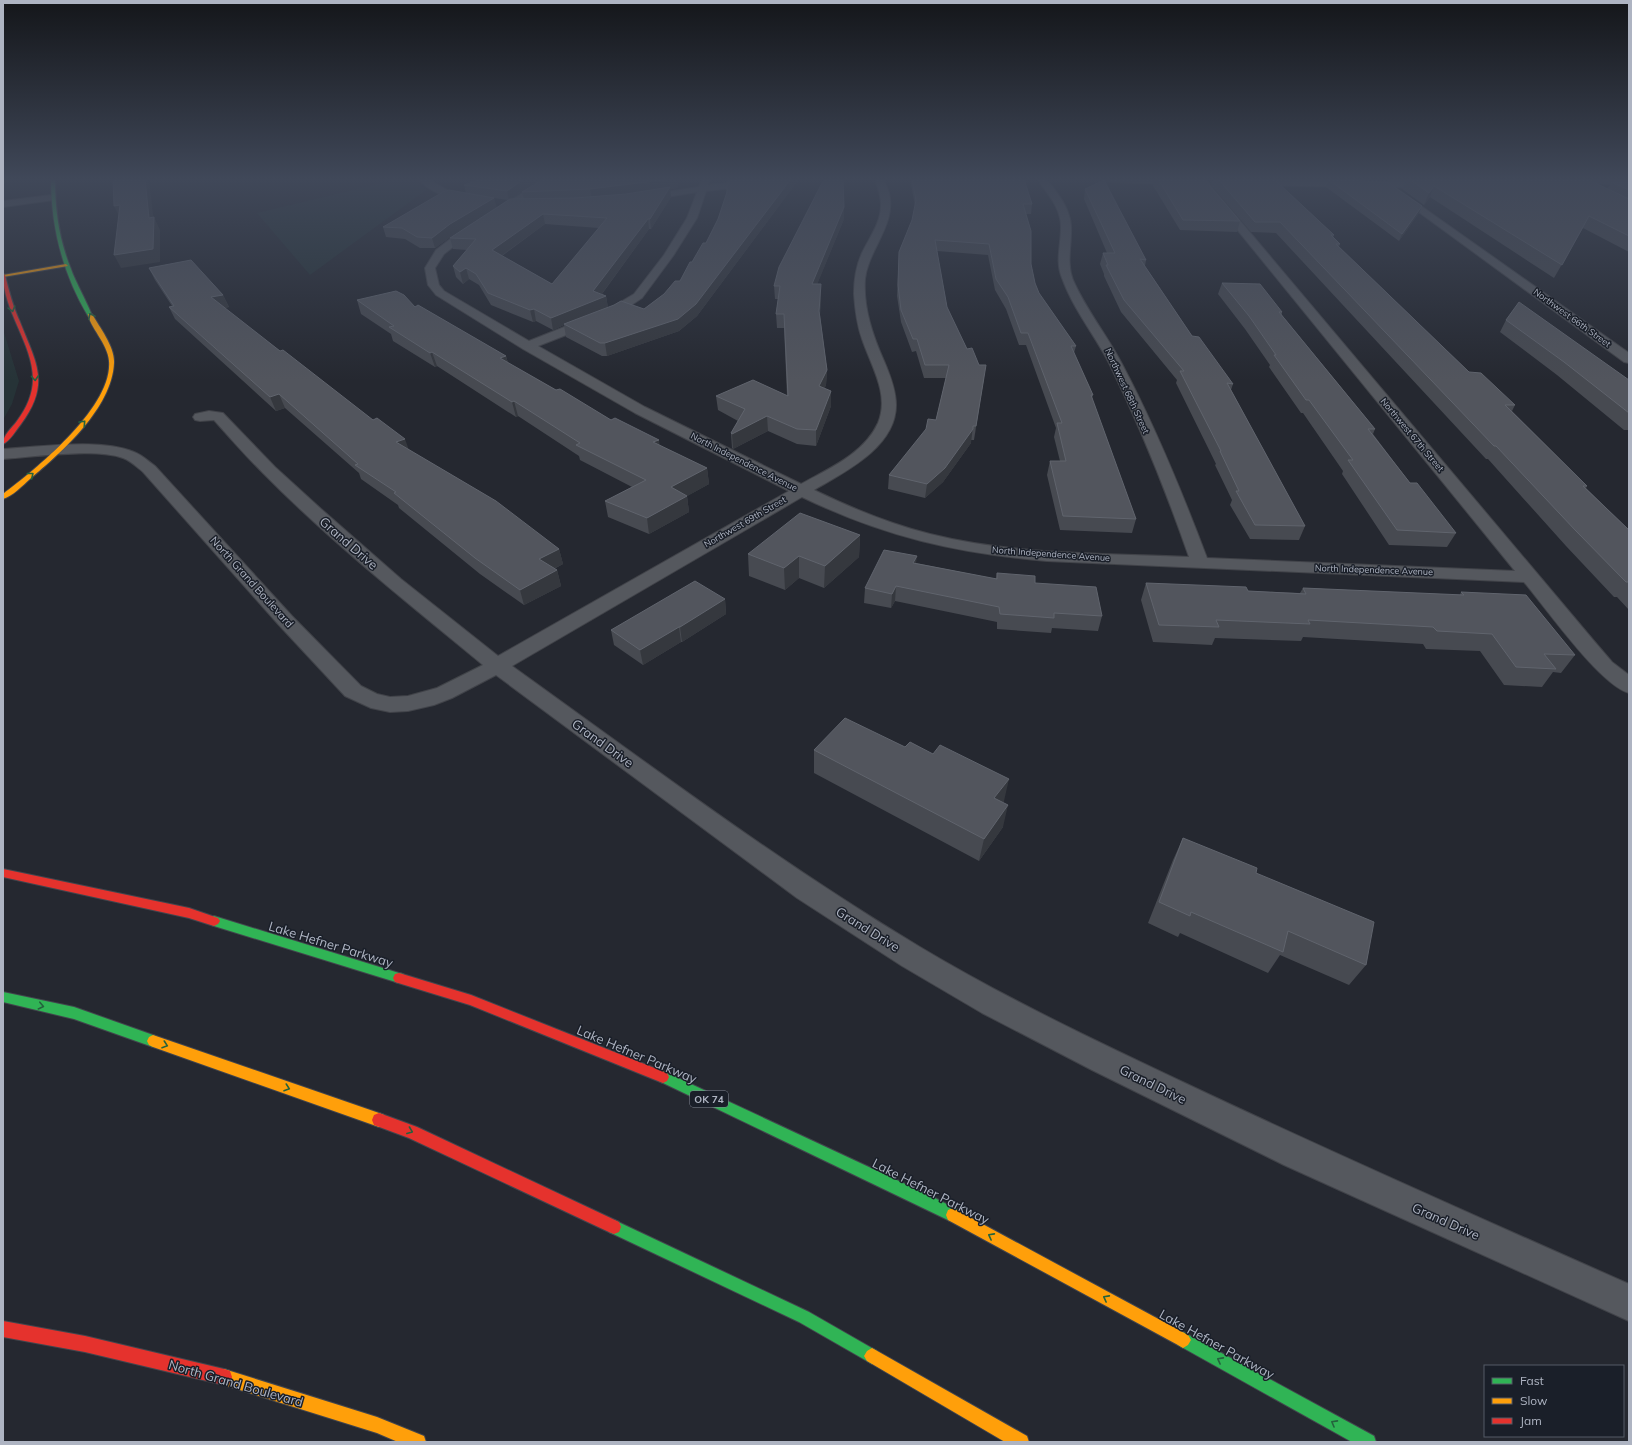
<svg xmlns="http://www.w3.org/2000/svg" width="1632" height="1445" font-family="Mulish,sans-serif">
<rect width="100%" height="100%" fill="#252830"/>
<path fill="#263337" d="M399 179H413L426 190 310 275 257 213Z
M3 329 19 381 12 404 3 420Z"/>
<g fill="none" stroke-linecap="round" stroke-linejoin="round">
<defs>
<path id="street" d="M418 179H428L449 191 475 199 477 201 472 204C454 199 431 194 418 179Z
M542 179H551L541 189 462 240 444 254 435 268 439 285 444 291 529 341 607 310 634 294 664 255 687 218 697 192 642 201 638 198 639 196 699 187 702 179H710L708 185 759 179H791L787 182 706 191 697 218 673 256 642 298 615 316 538 346 645 407 801 484C828 469 864 454 878 423 890 394 871 366 862 339 857 325 855 309 854 294 854 280 856 266 862 253 869 238 881 223 881 205 881 196 878 188 875 179H883C885 184 888 189 889 193 897 224 868 250 865 279 863 308 873 336 884 361 890 375 896 390 896 405 896 447 845 472 814 490 851 508 890 524 930 534 1014 555 1103 553 1189 557 1166 491 1140 426 1109 363 1094 334 1073 309 1062 278 1055 261 1061 245 1061 227 1061 208 1048 194 1037 179H1046C1057 192 1070 208 1071 226 1072 245 1066 262 1073 280 1086 310 1107 335 1122 364 1155 426 1182 492 1207 558L1515 571 1196 179H1205L1594 641 1612 662 1629 675V693C1600 685 1546 608 1524 582L1047 561C956 553 885 537 802 497L512 666C646 762 778 862 920 947 1007 999 1098 1042 1189 1085 1335 1154 1482 1219 1629 1284V1321L1284 1165 1092 1070 982 1013 902 966 797 898 496 675 452 698 434 705 408 711 390 712 371 708 345 696 278 624 143 472C137 467 131 461 123 458 95 448 34 457 3 459V449C39 447 101 438 134 452 142 455 148 461 155 466L292 616 361 686 377 694 390 697 408 696 437 688 483 665C408 603 331 542 263 473 246 456 230 438 214 420L200 421 195 420 193 417 195 414 209 411 223 413 275 467 320 508 401 579 498 656 789 491 635 413 523 349 436 295 428 285 425 268 436 250 454 236 535 185Z
M1107 179H1186L1187 181 1183 184 1111 182Z
M1248 180 1433 182 1437 185 1433 188 1245 185 1244 183Z
M1397 189 1629 353V363L1624 362 1394 194 1393 192 1394 190Z
M51 195 55 198 54 200 3 207V201Z"/>
<path id="fast" d="M3 179H6L3 184Z
M51 179H55C55 210 59 240 71 269 74 279 91 310 92 316H88C63 274 51 228 51 179Z
M214 916 399 973 403 974 405 978 403 982 399 983 214 926 210 924 208 921 210 918Z
M3 992 74 1007 153 1035 157 1037 159 1041 157 1045 153 1047 74 1019 3 1002Z
M663 1071 931 1196 958 1210 960 1215 958 1220 953 1222 948 1220 659 1081 657 1077 659 1073Z
M614 1220 809 1312 877 1351 880 1356 877 1361 872 1364 867 1361 799 1322 609 1232 607 1227 609 1222Z
M1183 1332 1374 1436 1376 1442H1352L1178 1345 1175 1340 1178 1335Z"/>
<path id="slow" d="M66 264 68 266 3 277V275Z
M88 314H92C100 328 115 347 114 363 112 408 62 452 30 479 22 486 13 496 3 499V494C36 469 113 407 109 361 108 344 89 326 88 314Z
M153 1035 379 1113 384 1115 386 1120 384 1125 379 1127 153 1047 149 1045 147 1041 149 1037Z
M953 1208 1188 1335 1191 1340 1188 1345 1183 1348 1178 1345 948 1220 946 1215 948 1210Z
M872 1348 1027 1436 1029 1442H1005L867 1361 864 1356 867 1351Z
M224 1369 377 1417 424 1436 426 1442H398L377 1433 224 1385 218 1383 216 1377 218 1371Z"/>
<path id="jam" d="M3 274 5 275C9 291 13 307 20 322 36 363 51 383 21 424 16 430 10 441 3 444 3 435 12 428 17 421 26 409 33 394 33 379 33 344 3 311 3 274Z
M3 869 189 908 218 918 220 921 218 924 214 926 189 918 3 877Z
M399 973 471 995 667 1073 669 1077 667 1081 663 1083 470 1005 395 982 393 978 395 974Z
M379 1113 417 1127 619 1222 621 1227 619 1232 614 1234 609 1232 409 1138 374 1125 372 1120 374 1115Z
M3 1321 85 1336 224 1369 230 1371 232 1377 230 1383 224 1385 85 1352 3 1337Z"/>
</defs>
<use href="#street" stroke="#414349" stroke-width="2"/>
<use href="#fast" stroke="#42454d" stroke-width="2"/>
<use href="#slow" stroke="#42454d" stroke-width="2"/>
<use href="#jam" stroke="#42454d" stroke-width="2"/>
<use href="#street" fill="#55585e" fill-rule="evenodd"/>
<use href="#fast" fill="#30b455" fill-rule="evenodd"/>
<use href="#slow" fill="#ff9f0a" fill-rule="evenodd"/>
<use href="#jam" fill="#e5322d" fill-rule="evenodd"/>
</g>
<path fill="#474a51" fill-rule="evenodd" d="M540 179 511 199H524L522 192 540 181 542 179H678L677 181 678 186 677 188 670 189 671 197 651 229H649L602 294 606 296 608 308 644 309 664 294 680 281 692 262 706 243 718 219 726 195V189L791 179H799L697 316 679 331 607 356H602L566 337 564 325 553 330 536 321 533 322 491 305 479 285 469 279 463 284 456 277 453 266 467 250 453 249 450 238 487 214 453 235 435 248H420L405 239 386 237 383 227 466 193 464 185ZM494 198 508 200 496 208ZM545 224 599 228 552 284 502 256Z
M910 179H1024L1032 204 1031 214H1026L1031 264 1035 283 1039 293 1076 346 1074 353 1093 395 1092 398 1136 519 1132 533 1060 530 1047 475 1050 461H1060L1054 437 1056 428 1026 345H1019L1006 309 995 290 988 255 937 251 947 307 967 349 984 378 974 440H971V443L943 482 925 498 888 489 889 475 936 420 946 378H924L916 351 912 352 901 322 897 296 899 252 912 220 915 206Z
M1154 179H1204L1240 221 1237 232 1180 230 1152 184Z
M1213 179H1274L1334 235 1333 238 1340 244 1339 247 1469 372 1515 405 1512 411 1587 486 1586 488 1629 530V610L1617 597H1614L1566 546 1488 459H1486L1276 233 1251 232 1211 185Z
M1325 179H1381L1380 180Z
M1387 179H1629V252L1583 228 1554 278 1430 197 1424 205 1402 189 1405 181H1389ZM1597 184 1610 185 1607 189Z
M1329 180 1419 213 1399 241 1326 187Z
M1085 189 1146 260 1145 266 1192 336 1233 384 1231 390 1305 526 1299 540 1250 539 1230 505 1232 500 1215 465 1216 464 1176 383 1177 380 1121 312 1104 276V274L1100 264 1103 253H1107L1084 199Z
M844 219 817 284 821 297 820 315 827 370 826 385 824 389 831 391V406L816 446 797 444 768 431 733 449 732 448 731 433 738 421 718 410 716 396H787L784 328H777L776 314 778 299H775L774 286Z
M149 268 223 295 229 307 224 308 280 351 409 450 559 549 563 564 554 569 557 570 561 586 524 605 480 574 399 508 398 505 361 479 359 473 285 408 276 411 175 319 169 307 172 306 155 280Z
M1222 283 1282 312V315L1375 429 1373 434 1410 483 1456 533 1447 547 1389 545 1342 474 1343 471 1303 413H1301L1269 367 1270 365 1245 329 1218 294Z
M357 300 415 307 506 356 508 363 556 390 611 420 659 440V445L707 468 709 484 687 496 689 512 649 534 608 517 605 501 632 487 580 460 579 456 518 416 516 417 437 366 435 367 393 341 391 334 361 314Z
M1506 320 1629 380V430H1624L1557 375 1500 332Z
M860 535 859 557 824 588 799 578 785 590 749 576 748 554Z
M916 563 996 579 997 573 1035 583 1102 616 1098 631 1052 628 1051 633 997 629V622L895 601 891 608 864 603 865 588Z
M1146 583 1248 591 1300 593 1303 588 1460 595 1461 592 1575 655 1561 673 1553 672 1542 687 1504 685 1480 651 1426 649 1423 644 1303 637 1301 641 1215 638 1212 645 1153 642 1141 600Z
M725 599 726 614 682 642H681L643 665 614 645 611 630Z
M814 750 1004 801 1003 802V827L979 861 814 773Z
M1183 838 1256 873 1366 965 1349 985 1280 955 1268 973 1180 933 1178 937 1148 923 1173 860Z"/>
<path fill="#35383e" d="M145 179H149L154 223V217L160 230V262L121 268 114 255Z
M524 179H540L509 200 507 191Z
M671 179H678L677 181 678 186 677 188 670 189 671 197 651 229 650 219 592 198 590 189Z
M791 179H799L697 316 679 331 607 356 605 343 678 319Z
M1434 186 1430 197 1424 205 1429 193Z
M494 198 497 208 453 235 435 248 432 238 450 224Z
M120 205V218L114 206Z
M1422 206 1419 213 1399 241 1402 234Z
M844 207V219L812 297V284Z
M543 214 545 224 494 261 492 250Z
M648 219 649 229 598 299 606 296 608 308 564 324V325L553 330 551 318 593 291Z
M466 268 469 279 463 284 460 272Z
M821 284V297L819 325V311Z
M223 295 229 307 217 310 211 297Z
M534 309 536 321 533 322 530 310Z
M432 352 437 366 435 367 430 353Z
M506 356 510 370 500 358Z
M986 365 984 378 974 440 976 426Z
M827 370 826 385 819 401V386Z
M831 391V406L816 446V430Z
M279 394 285 408 276 411 270 397Z
M514 401 518 416 516 417 512 402Z
M767 416 768 431 733 449 732 434Z
M973 426 971 443 943 482 925 498 927 484Z
M405 439 410 453 396 442Z
M659 440 661 455 653 442Z
M707 468 709 484 673 504 671 487Z
M687 496 689 512 649 534 647 518Z
M860 535 859 557 824 588 825 566Z
M559 549 563 564 543 574 539 559Z
M799 556V578L785 590 784 568Z
M917 556 915 571 913 563Z
M557 570 561 586 524 605 520 590Z
M896 586 895 601 891 608 892 594Z
M725 599 726 614 682 642 680 627Z
M679 627 681 642 643 665 640 650Z
M1009 779 1004 801 989 820 994 798Z
M1008 805 1003 827 979 861 984 839Z"/>
<path fill="#52555d" stroke="#60646d" fill-rule="evenodd" d="M113 179H145L149 218 154 217 153 249 114 255 120 205 114 206Z
M480 179H524L507 191 464 185Z
M542 179H671L590 189 522 192 540 181Z
M733 179H791L696 304 678 319 605 343H600L564 324 614 305 621 301 644 309 664 294 675 281H680L690 262H692L703 243H706L718 219 728 189H726L729 180Z
M824 179H843L844 207 812 284H821L819 311 827 370 819 386 831 391 816 430 797 429 767 416 732 434 731 433 745 409 716 396 753 380 788 396 784 314H776L780 286H774L779 267Z
M912 179H1024L1032 204H1023L1031 231V264L1035 283 1039 293 1076 346H1071L1093 395H1091L1136 519 1063 516 1050 461H1066L1057 423H1062L1028 333H1021L1008 297 996 279 989 244 935 240 947 307 967 349 972 348 979 365H986L976 426H973V429L945 468 927 484 889 475 926 429 928 419 936 420 949 365H925L917 339H913L901 310 898 285 899 252 912 220 916 200Z
M1158 179H1204L1240 221 1183 220Z
M1218 179H1274L1334 235H1331L1340 244H1336L1469 372 1481 373 1515 405H1505L1587 486H1583L1629 530V582H1626L1576 531 1496 446H1494L1280 222H1255Z
M1409 179H1485L1591 181 1629 199V236L1589 216 1562 265 1434 186 1429 193Z
M1104 180 1146 260 1140 259 1192 336 1199 337 1233 384 1227 383 1305 526 1255 525 1236 491H1239L1220 451H1221L1180 371H1184L1124 300 1106 265H1108L1103 253H1115L1085 189Z
M1329 180 1387 182 1422 206 1402 234Z
M1611 182H1629V190Z
M670 187 650 219H648L593 291 606 296 551 318 534 309 530 310 488 293 476 274 466 268 460 272 453 266 476 239 450 238 510 199 575 198 626 194ZM543 214 607 218 552 284 492 250Z
M449 190 494 198 450 224 432 238 417 237 402 228 383 227 443 192Z
M191 260 223 295 211 297 280 351 283 350 373 420 377 418 405 439 396 442 496 501 559 549 539 559 557 570 520 590 475 558 394 493 396 492 355 465 358 464 279 394 270 397 169 307 174 306 149 268Z
M1222 283 1260 284 1282 312H1279L1375 429H1368L1410 483H1417L1456 533 1397 530 1348 460H1353L1309 400H1306L1274 355H1276L1249 316Z
M396 291 404 295 415 307 418 305 506 356 500 358 556 390 560 389 611 420 615 418 659 440 653 442 707 468 671 487 687 496 647 518 605 501 646 480 576 445 580 443 514 401 512 402 432 352 430 353 389 327 394 326 357 300Z
M1519 302 1629 380V413L1564 362 1506 320Z
M800 513 860 535 825 566 799 556 784 568 748 554Z
M884 550 917 556 913 563 997 579V573L1035 576V583L1096 587 1102 616 1054 613V618L1000 614 999 607 896 586 892 594 865 588Z
M695 581 725 599 680 627H679L640 650 611 630Z
M1146 583 1246 587 1248 591 1306 594 1303 588 1464 595 1461 592 1526 595 1575 655 1544 654 1556 669 1516 667 1492 634 1437 631 1433 627 1308 620 1310 624 1216 620 1219 627 1159 625Z
M845 718 905 747 910 742 933 754 940 745 1009 779 994 798 1008 805 984 839 814 750Z
M1183 838 1257 868 1256 873 1374 922 1366 965 1288 931 1283 952 1191 912 1190 916 1159 902Z"/>
<defs><path id="oneway-chevron" d="M-2-3.5L2.5 0L-2 3.5" fill="none" stroke-width="1.6" stroke-linecap="round" stroke-linejoin="round"/></defs>
<g stroke="#24623d">
<use href="#oneway-chevron" transform="translate(12 309) rotate(74)"/>
<use href="#oneway-chevron" transform="translate(91 316) rotate(-118)"/>
<use href="#oneway-chevron" transform="translate(35 378) rotate(86)"/>
<use href="#oneway-chevron" transform="translate(83 423) rotate(-47)"/>
<use href="#oneway-chevron" transform="translate(31 475) rotate(-39)"/>
<use href="#oneway-chevron" transform="translate(41 1006) rotate(13)"/>
<use href="#oneway-chevron" transform="translate(165 1045) rotate(19)"/>
<use href="#oneway-chevron" transform="translate(287 1088) rotate(19)"/>
<use href="#oneway-chevron" transform="translate(410 1131) rotate(21)"/>
<use href="#oneway-chevron" transform="translate(991 1236) rotate(-152)"/>
<use href="#oneway-chevron" transform="translate(1106 1298) rotate(-152)"/>
<use href="#oneway-chevron" transform="translate(1220 1360) rotate(-152)"/>
<use href="#oneway-chevron" transform="translate(1334 1423) rotate(-151)"/>
</g>
<linearGradient id="sky" x2="0" y2="1"><stop stop-color="#14161a"/><stop offset="0.47" stop-color="#404859"/><stop offset="1" stop-color="#404859" stop-opacity="0"/></linearGradient>
<rect width="1632" height="381" fill="url(#sky)"/>
<g text-anchor="middle" stroke-width="3" stroke-linejoin="round" paint-order="stroke">
<g font-size="9" fill="#aeb4c2" stroke="#1a1f29">
<text transform="translate(1572 318) rotate(36)" y="3">Northwest 66th Street</text>
<text transform="translate(1127 391) rotate(65)" y="3">Northwest 68th Street</text>
<text transform="translate(1412 435) rotate(50)" y="3">Northwest 67th Street</text>
<text transform="translate(744 462) rotate(27)" y="3">North Independence Avenue</text>
<text transform="translate(745 522) rotate(-30)" y="3">Northwest 69th Street</text>
<text transform="translate(1051 554) rotate(4)" y="3">North Independence Avenue</text>
<text transform="translate(1374 570) rotate(2)" y="3">North Independence Avenue</text>
</g>
<rect fill="#1a1f29" stroke="#828794" stroke-width="1" x="690" y="1091" width="38" height="16" rx="3"/>
<g font-size="10" font-weight="bold" fill="#aeb4c2">
<text x="709" y="1103">OK 74</text>
</g>
<g font-size="11" fill="#aeb4c2" stroke="#1a1f29">
<text transform="translate(252 582) rotate(48)" y="4">North Grand Boulevard</text>
</g>
<g font-size="13" fill="#aeb4c2" stroke="#1a1f29">
<text transform="translate(349 543) rotate(41)" y="5">Grand Drive</text>
<text transform="translate(603 743) rotate(36)" y="5">Grand Drive</text>
<text transform="translate(868 929) rotate(32)" y="5">Grand Drive</text>
<text transform="translate(331 944) rotate(17)" y="5">Lake Hefner Parkway</text>
<text transform="translate(637 1054) rotate(23)" y="5">Lake Hefner Parkway</text>
<text transform="translate(1153 1084) rotate(26)" y="5">Grand Drive</text>
<text transform="translate(931 1191) rotate(27)" y="5">Lake Hefner Parkway</text>
<text transform="translate(1446 1221) rotate(24)" y="5">Grand Drive</text>
<text transform="translate(1217 1344) rotate(29)" y="5">Lake Hefner Parkway</text>
<text transform="translate(236 1383) rotate(16)" y="5">North Grand Boulevard</text>
</g>
</g>
<rect width="1632" height="1445" fill="none" stroke="#aeb4c2" stroke-width="8"/>
<rect x="1484" y="1365" width="140" height="72" fill="#1a1f29" stroke="#555b66"/>
<rect x="1492" y="1378" width="20" height="6" fill="#30b455" stroke="#555b66"/>
<text x="1520" y="1385" font-size="12" fill="#aeb4c2">Fast</text>
<rect x="1492" y="1398" width="20" height="6" fill="#ff9f0a" stroke="#555b66"/>
<text x="1520" y="1405" font-size="12" fill="#aeb4c2">Slow</text>
<rect x="1492" y="1418" width="20" height="6" fill="#e5322d" stroke="#555b66"/>
<text x="1520" y="1425" font-size="12" fill="#aeb4c2">Jam</text>
</svg>
